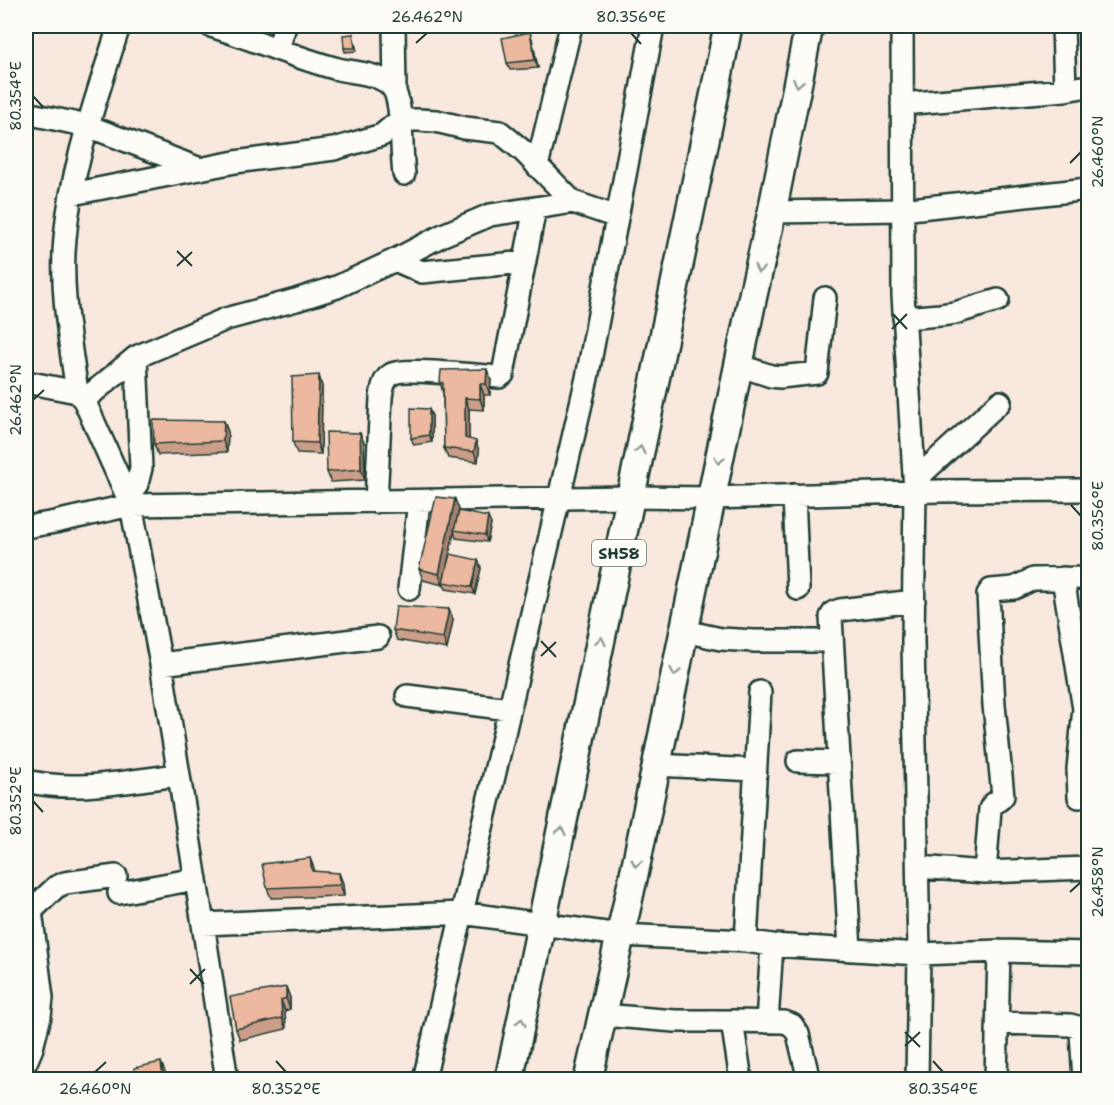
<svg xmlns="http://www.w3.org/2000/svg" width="1114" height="1105" font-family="'Shantell Sans',sans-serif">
<rect width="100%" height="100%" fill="#f8e8dd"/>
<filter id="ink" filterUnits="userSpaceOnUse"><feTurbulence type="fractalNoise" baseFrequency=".0167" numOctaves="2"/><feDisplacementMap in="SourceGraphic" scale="12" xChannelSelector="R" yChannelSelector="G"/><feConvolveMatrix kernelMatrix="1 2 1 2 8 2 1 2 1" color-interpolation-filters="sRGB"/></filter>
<g filter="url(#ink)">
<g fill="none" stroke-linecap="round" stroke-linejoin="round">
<defs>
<path id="minor" d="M211 26C254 39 295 58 338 69 355 73 387 73 395 92 403 111 401 151 404 174
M394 26 395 90
M902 26 903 295 915 491 913 641 919 954 917 1080
M1063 26 1065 90
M278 49 285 26
M902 104 1065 90 1088 86
M26 113 88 126 200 169
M537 166 571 26
M72 194 235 162 334 149 382 135 400 120H418L436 121 465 128 500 132 523 151 573 202
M772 212 902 210 1088 189
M395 260 422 272 525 262
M904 318 940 315 955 313 998 300
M738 365 771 376 780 377 817 373 825 298
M26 382 77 392 84 400 131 505 161 664 203 924 227 1080
M77 392C70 342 60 289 65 238 71 167 98 94 119 26
M84 400 136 357 226 319 296 300 337 287 395 260 443 235 490 215 573 202 617 217
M915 480 1000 402
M794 495 798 589
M128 496 137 484 141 468 136 357
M376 502 381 398C382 390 383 379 392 374 403 367 481 376 499 377L503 374 535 208
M26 527 55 522 131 505 630 497 711 498 939 491 1088 490
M1063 578 1083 703 1084 708 1088 711
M409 589 419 501
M684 631 721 639 754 641H832
M161 664 378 637
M407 696 509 709
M798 761 839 762
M656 765 755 770
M26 781C76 793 128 781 178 775
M1079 797 1078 769 1084 708
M918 867 985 872 1088 868
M985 872 990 809C992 802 999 802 1003 796L994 705 988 594 991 590 1014 588 1033 579 1088 578
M119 893 196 879
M26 914 31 911 56 887 65 883 116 876
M203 924 462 913 620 935 746 941 772 945 919 954 999 951 1088 953
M746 941 760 692
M850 950 831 617 834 612 840 610 914 601
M602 1015 675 1021H732L741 1080
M732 1021 784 1022 792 1025 798 1034 809 1080
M767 1022 772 945
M998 1023 1070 1025 1078 1027 1081 1032 1084 1080
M26 1062 32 1048 40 1016 42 998 31 911
M424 1080 462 913 587 378 653 26
M996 1080 999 951"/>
<path id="major" d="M509 1080 715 92 728 26
M588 1080 636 865 753 295 772 212 809 26"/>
</defs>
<use href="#minor" stroke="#1f3d34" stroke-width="26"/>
<use href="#major" stroke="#1f3d34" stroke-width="32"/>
<use href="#minor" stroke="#fdfcf7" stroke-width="21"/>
<use href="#major" stroke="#fdfcf7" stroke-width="27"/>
</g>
<path fill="#cc9e8a" stroke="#1f3d34" stroke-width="1.5" d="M353 34 357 51 345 52 344 48Z
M532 39 538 68 510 70 507 63Z
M491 380 490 395H484V410L469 409V439L479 451 478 462 448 458 444 448 443 393 440 382Z
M322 386 321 454 297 453 293 442Z
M432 416V442L414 445 411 438Z
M224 421 228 432 227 452 158 455 154 444Z
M360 433 364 443 365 480 331 482 327 472Z
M459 509 458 513 491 524 487 542 456 538 454 531 445 573 478 560 481 568 475 594 446 589 443 582V585L423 580 419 569Z
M453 620 447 649 397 640 393 630Z
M310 858 314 872 339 873 343 884 344 896 271 898 267 888Z
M286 987 290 998V1009L285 1011 286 1029 240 1040 236 1029Z"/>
<path fill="#a68170" stroke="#1f3d34" stroke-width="1.5" d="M530 32 532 39 538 68 535 60Z
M487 369 491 380 490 395 486 384Z
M319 375 322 386 321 454 317 443Z
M480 384 484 395V410L480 399Z
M465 398 469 409V448L465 438Z
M429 409 432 416V442L429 435Z
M224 421 228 432 227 452 223 441Z
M360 433 364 443 365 480 361 469Z
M476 441 479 451 478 462 474 452Z
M455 499 459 509 443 585 439 574Z
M488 517 491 524 487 542 485 535Z
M478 560 481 568 475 594 472 587Z
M449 609 453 620 447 649 443 638Z
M310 858 314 868 316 882 312 871Z
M339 873 343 884 344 896 340 885Z
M286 987 290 998V1009L286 998Z
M281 1000 285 1011 286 1029 282 1018Z
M161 1062 165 1072 166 1080H163Z"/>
<path fill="#edb8a0" stroke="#1f3d34" stroke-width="1.5" d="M530 32 535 60 507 63 502 38Z
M353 34 355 48H344L343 35Z
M487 369 486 384H480V399L465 398V438L476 441 474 452 444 448 443 383 440 382 441 370Z
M319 375 317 443 293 442 292 377Z
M411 408 429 409V435L411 438Z
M153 420 224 421 223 441 154 444Z
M326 432 360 433 361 469 327 472Z
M436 497 455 499 439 574 419 569Z
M459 511 488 517 485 535 454 530Z
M450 554 478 560 472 587 443 582Z
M396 606 449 609 443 638 393 630Z
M310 858 312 871 339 873 340 885 267 888 262 864Z
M286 987V998L281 1000 282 1018 236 1029 230 997Z
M161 1062 163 1080H135L134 1068Z"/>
<defs><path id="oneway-chevron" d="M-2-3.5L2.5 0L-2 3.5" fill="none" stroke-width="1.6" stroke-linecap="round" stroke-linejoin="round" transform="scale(1.5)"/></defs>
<g stroke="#8e9c96">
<use href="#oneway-chevron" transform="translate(798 83) rotate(101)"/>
<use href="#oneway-chevron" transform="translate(759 269) rotate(103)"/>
<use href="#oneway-chevron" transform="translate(640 450) rotate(-78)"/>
<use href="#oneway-chevron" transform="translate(719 460) rotate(102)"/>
<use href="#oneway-chevron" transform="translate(601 641) rotate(-78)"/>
<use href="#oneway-chevron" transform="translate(675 672) rotate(102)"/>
<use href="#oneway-chevron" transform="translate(561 831) rotate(-78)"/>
<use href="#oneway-chevron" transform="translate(636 863) rotate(102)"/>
<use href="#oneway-chevron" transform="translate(521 1022) rotate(-78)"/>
</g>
</g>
<path fill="none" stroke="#1f3d34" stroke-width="2" d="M631 33 641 44M416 43 427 33M33 96 43 107M1070 163 1081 152M177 251 192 266M177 266 192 252M893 314 907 329M892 329 907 314M33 400 44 390M1071 505 1081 516M541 641 556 657M541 656 556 642M33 801 43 812M1070 892 1081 882M190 969 204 984M190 984 205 969M905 1032 920 1047M905 1046 920 1032M276 1061 286 1072M933 1061 943 1072M95 1072 106 1062"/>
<g text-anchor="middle" stroke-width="4.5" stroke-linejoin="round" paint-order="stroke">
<rect fill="#fdfcf7" stroke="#62766e" stroke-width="1.5" x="592" y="540" width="54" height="26" rx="4.5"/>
<g font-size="16" font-weight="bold" fill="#1f3d34">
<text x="619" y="559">SH58</text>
</g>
</g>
<rect width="1114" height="1105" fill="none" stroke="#fdfcf7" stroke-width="66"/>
<rect x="33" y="33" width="1048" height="1039" fill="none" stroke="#1f3d34" stroke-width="2"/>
<g font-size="15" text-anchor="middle" fill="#1f3d34">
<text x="427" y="22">26.462°N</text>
<text x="631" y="22">80.356°E</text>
<text transform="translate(16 96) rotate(-90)" y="5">80.354°E</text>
<text transform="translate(1098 152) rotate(-90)" y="5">26.460°N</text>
<text transform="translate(16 400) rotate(-90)" y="5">26.462°N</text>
<text transform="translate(1098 516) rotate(-90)" y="5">80.356°E</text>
<text transform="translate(16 801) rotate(-90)" y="5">80.352°E</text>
<text transform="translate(1098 882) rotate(-90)" y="5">26.458°N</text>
<text x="95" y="1094">26.460°N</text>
<text x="286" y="1094">80.352°E</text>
<text x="943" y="1094">80.354°E</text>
</g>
</svg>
